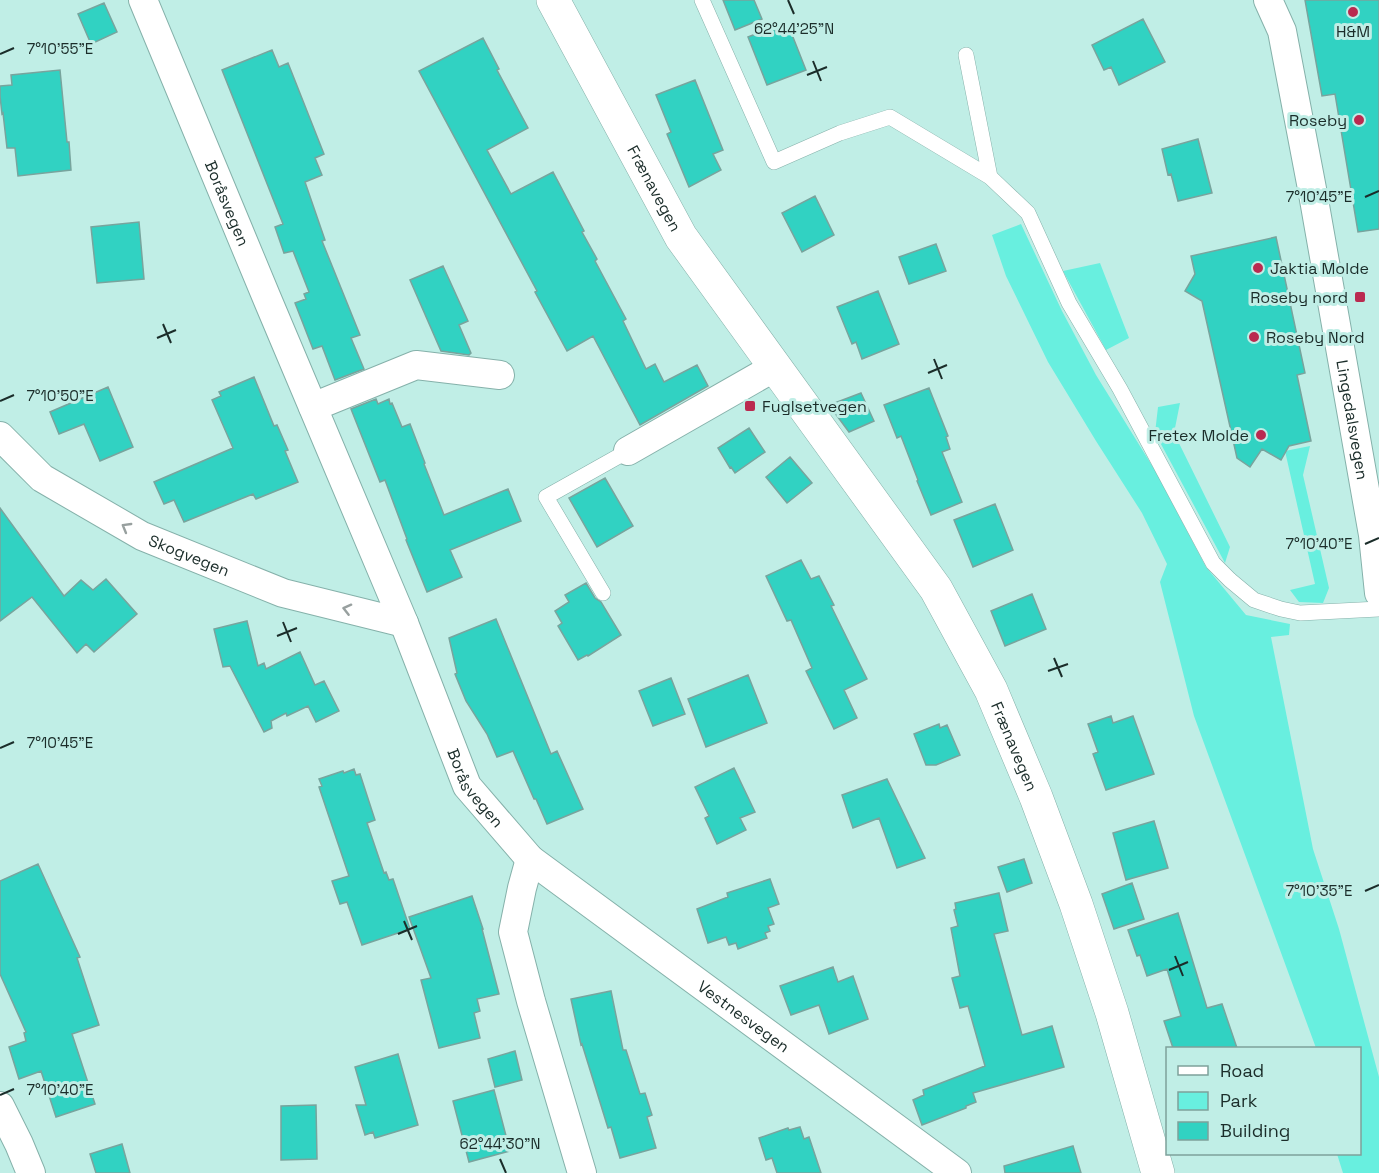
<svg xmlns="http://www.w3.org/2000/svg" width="1379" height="1173" font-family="'Space Grotesk',sans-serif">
<rect width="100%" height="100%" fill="#c0eee6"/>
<path fill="#68efdf" d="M1021 224 1062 311 1096 375 1156 472 1206 567 1246 615 1290 624 1289 635 1271 637 1313 849 1339 929 1379 1077V1173H1343L1337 1154H1360V1048H1316L1194 716 1160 582 1167 564 1142 513 1096 441 1048 362 1006 276 992 235Z
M1100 263 1129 338 1106 350 1063 271Z
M1180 403 1174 433 1230 547 1225 563 1155 433 1158 407Z
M1310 446 1303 475 1329 588 1323 603 1299 602 1290 590 1315 584 1285 451Z"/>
<path fill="#31d2c2" stroke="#78a49d" stroke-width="1.5" d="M723 0H754L762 19 735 30Z
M1305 0H1379V229L1358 232 1335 94 1322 96Z
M104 3 117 32 91 44 78 14Z
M1143 19 1165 62 1119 85 1111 67 1104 70 1092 45Z
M774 27 776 33 789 27 806 70 767 85 748 37Z
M483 38 499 69 497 70 528 128 487 150 511 194 553 172 584 231 582 232 597 259 595 261 626 319 623 321 646 369 655 364 664 382 697 365 708 386 640 425 593 336 567 351 535 292 537 291 419 71Z
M272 50 279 67 288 63 324 154 315 158 322 175 305 182 325 240 322 241 360 335 351 338 364 369 335 380 322 346 313 349 295 303 306 299 304 294 309 292 293 251 284 253 275 227 283 224 222 70Z
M60 70 67 142H69L71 170 18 176 15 148H7L3 113 2 114 0 96V86L12 85 11 75Z
M695 80 723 150 713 154 721 170 689 187 667 134 671 132 656 95Z
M1198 139 1212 193 1178 201 1171 174 1168 175 1162 149Z
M815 196 834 235 802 252 782 213Z
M139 222 144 279 97 283 91 227Z
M1276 237 1305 373 1297 375 1311 441 1289 446 1281 460 1262 449 1250 467 1237 458 1202 301 1185 291 1195 274 1191 256Z
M936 244 946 271 909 284 899 257Z
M443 266 468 321 459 325 471 353 469 355 441 351 410 280Z
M878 291 899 344 862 359 856 342 852 344 837 307Z
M254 377 274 426 277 425 288 450 285 451 298 482 256 499 253 494 184 522 174 500 164 504 154 482 233 448 212 400 221 396 219 392Z
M108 387 133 447 100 461 84 424 59 434 50 412Z
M929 388 948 436 946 437 950 449 942 452 962 502 931 515 917 481 918 480 901 436 897 438 884 405Z
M861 393 874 421 849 432 829 405Z
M376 399 378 404 389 399 390 404 392 403 402 427 410 424 425 463 424 464 444 515 508 489 521 521 450 550 462 577 427 592 406 540 407 539 385 480 380 482 351 409Z
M749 428 765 452 735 473 731 467 730 468 718 448Z
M790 457 812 483 787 503 766 477Z
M605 478 633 526 597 547 569 498Z
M995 504 1013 550 973 567 954 520Z
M0 508 64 596 81 580 93 590 106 579 137 614 94 652 86 644 77 653 32 597 0 621Z
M801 560 811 579 819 576 834 605 831 606 867 679 844 690 857 718 834 729 806 671 812 668 791 620 787 621 766 576Z
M586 583 595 598 601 602 621 635 588 656 587 655 578 660 558 626 562 623 555 611 569 602 565 595Z
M1032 594 1046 629 1005 646 991 611Z
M496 619 551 754 557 751 583 809 547 824 536 799H534L513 751 497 757 487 734 466 701 455 674 457 673 449 638Z
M247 621 258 666 264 663 266 669 300 652 315 685 324 681 339 711 316 722 308 706 287 716 286 713 271 721 272 728 264 732 230 666 223 667 214 629Z
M748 675 767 723 706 747 688 699Z
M671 678 685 714 653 726 639 691Z
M1111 716 1113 723 1133 716 1154 774 1106 790 1093 754 1098 752 1088 724Z
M939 724 940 728 947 725 960 755 936 765H926L914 734Z
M734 768 755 812 740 818 746 830 717 844 705 818 709 816 695 787Z
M354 769 356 775 360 774 375 820 367 823 384 873 386 872 389 880 393 879 410 929 362 945 347 902 340 904 332 881 349 876 319 787 322 786 319 779 343 771 344 773Z
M887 779 925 858 897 868 879 818 853 828 842 795Z
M1154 821 1168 868 1126 880 1113 833Z
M1024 859 1032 883 1007 892 998 867Z
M38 864 80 957 77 958 99 1025 72 1034 95 1104 56 1117 41 1071 19 1079 9 1047 26 1041 24 1033 26 1032 0 974V881Z
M770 879 779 904 768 908 774 924 768 926 770 931 765 933 767 938 738 949 736 943 729 945 726 937 708 943 697 909 728 897 727 893Z
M1132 883 1144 919 1114 929 1102 894Z
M999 893 1008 931 994 934 1022 1035 1052 1026 1064 1067 973 1093 976 1102 966 1106V1108L922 1125 913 1100 924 1095 923 1090 985 1066 968 1006 960 1008 952 978 960 976 951 928 958 926 954 910 956 909 955 903Z
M472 896 483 929H482L499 994 477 999 480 1011 474 1013 480 1038 439 1048 421 980 431 978 409 917Z
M1178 913 1207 1008 1222 1004 1237 1048H1173L1164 1021 1181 1016 1167 969 1147 976 1140 955 1137 956 1128 930Z
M833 967 838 982 853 976 868 1019 829 1034 819 1005 791 1015 780 986Z
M611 991 623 1050H626L640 1094 645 1093 652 1115 647 1117 656 1148 620 1158 611 1127 608 1128 582 1044 581 1045 571 999Z
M515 1051 522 1080 495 1087 488 1059Z
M398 1054 418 1125 375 1138 373 1132 365 1135 356 1105H366L355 1067Z
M494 1090 510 1151 469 1162 453 1101Z
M316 1105 317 1159 281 1160V1106Z
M800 1127 804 1139 809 1137 821 1173H777L772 1158 766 1160 759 1138 788 1128 789 1130Z
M122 1144 130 1173H96L90 1154Z
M1073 1146 1081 1173H1005L1004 1166Z"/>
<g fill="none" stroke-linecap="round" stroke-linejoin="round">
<defs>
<path id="lane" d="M702 0 774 162 840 133 890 117 990 177 1028 213 1069 303 1120 389 1213 563 1230 580 1254 600 1281 609 1300 613 1379 609
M966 55 990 177
M603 593 546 497 628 451"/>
<g id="street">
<path id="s1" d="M143 0 266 296 404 623 467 786 530 859 957 1173"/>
<path id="s2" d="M1268 0 1282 31 1313 194 1373 535 1379 593"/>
<path d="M313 407 416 365 500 375"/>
<path id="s3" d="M0 436 42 478 142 536 283 593 404 623"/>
<path d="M628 451 775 367"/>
<path d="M530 859 522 888 513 932 531 1001 582 1173"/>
<path d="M0 1106 19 1144 31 1173"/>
</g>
<g id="primary">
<path id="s4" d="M553 0 681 237 936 589 991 690 1036 797 1076 904 1112 1013 1158 1173"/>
</g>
</defs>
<use href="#lane" stroke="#85b1aa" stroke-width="16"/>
<use href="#street" stroke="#85b1aa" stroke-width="30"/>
<use href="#primary" stroke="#85b1aa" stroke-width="34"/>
<use href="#lane" stroke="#fff" stroke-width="15"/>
<use href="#street" stroke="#fff" stroke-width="28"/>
<use href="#primary" stroke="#fff" stroke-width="33"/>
</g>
<defs><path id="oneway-chevron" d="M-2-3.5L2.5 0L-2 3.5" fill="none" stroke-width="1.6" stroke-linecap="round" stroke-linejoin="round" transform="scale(1.5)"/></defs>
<g stroke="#98a09f">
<use href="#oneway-chevron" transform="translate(126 527) rotate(-150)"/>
<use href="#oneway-chevron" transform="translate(347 609) rotate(-166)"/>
</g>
<path fill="none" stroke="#1b2d2a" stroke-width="2" d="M788 0 794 14M0 54 14 48M813 61 821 81M807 75 827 67M1365 197 1379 191M163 324 171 343M157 338 176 330M934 359 942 379M928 373 947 365M0 401 14 395M1365 544 1379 538M283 622 291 642M277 636 297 628M1054 658 1062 677M1048 671 1068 664M0 748 14 742M1365 891 1379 885M404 921 412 940M398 934 417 926M1175 956 1183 976M1169 970 1188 962M0 1095 14 1089M500 1159 506 1173"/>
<g fill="#ba2a50" stroke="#c0eee6" stroke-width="2">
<circle cx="1353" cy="12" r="6"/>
<circle cx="1359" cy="120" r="6"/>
<circle cx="1258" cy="268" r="6"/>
<rect x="1354" y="291" width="12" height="12" rx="3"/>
<circle cx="1254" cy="337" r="6"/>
<rect x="744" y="400" width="12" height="12" rx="3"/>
<circle cx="1261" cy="435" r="6"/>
</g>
<g text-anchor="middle" stroke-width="6" stroke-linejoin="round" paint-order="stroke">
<g font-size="16" fill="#1b2d2a" stroke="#c0eee6" text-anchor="end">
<text x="1353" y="37" text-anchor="middle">H&amp;M</text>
<text x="1347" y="126">Roseby</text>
<text x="1270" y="274" text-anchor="start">Jaktia Molde</text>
<text x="1348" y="303">Roseby nord</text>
<text x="1266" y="343" text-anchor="start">Roseby Nord</text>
<text x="762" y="412" text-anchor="start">Fuglsetvegen</text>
<text x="1249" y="441">Fretex Molde</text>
</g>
<g font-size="16" fill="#1b2d2a" stroke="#c0eee6">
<text dy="6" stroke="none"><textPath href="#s4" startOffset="214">Frænavegen</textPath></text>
<text dy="6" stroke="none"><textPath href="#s1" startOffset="220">Boråsvegen</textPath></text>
<text dy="6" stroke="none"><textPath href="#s2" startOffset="429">Lingedalsvegen</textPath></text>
<text dy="6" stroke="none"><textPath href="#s3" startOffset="226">Skogvegen</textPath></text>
<text dy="6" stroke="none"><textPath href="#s4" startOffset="880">Frænavegen</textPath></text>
<text dy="6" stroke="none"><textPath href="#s1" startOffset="856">Boråsvegen</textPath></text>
<text dy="6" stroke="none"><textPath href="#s1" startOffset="1212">Vestnesvegen</textPath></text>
</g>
</g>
<g font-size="15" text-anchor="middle" fill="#1b2d2a" stroke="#c0eee6" stroke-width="6" stroke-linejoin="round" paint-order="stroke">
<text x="794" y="34">62°44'25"N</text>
<text x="60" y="54">7°10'55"E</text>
<text x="1319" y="202">7°10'45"E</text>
<text x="60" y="401">7°10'50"E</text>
<text x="1319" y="549">7°10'40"E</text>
<text x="60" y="748">7°10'45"E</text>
<text x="1319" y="896">7°10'35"E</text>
<text x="60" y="1095">7°10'40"E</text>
<text x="500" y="1149">62°44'30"N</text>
</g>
<rect x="1166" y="1047" width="195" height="108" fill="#c0eee6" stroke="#7ea19b" stroke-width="1.5"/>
<rect x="1178" y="1066" width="30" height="9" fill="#ffffff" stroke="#7ea19b" stroke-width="1.5"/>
<text x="1220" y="1077" font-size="18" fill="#1b2d2a">Road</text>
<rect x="1178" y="1092" width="30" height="18" fill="#68efdf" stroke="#7ea19b" stroke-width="1.5"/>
<text x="1220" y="1107" font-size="18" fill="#1b2d2a">Park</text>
<rect x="1178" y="1122" width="30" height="18" fill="#31d2c2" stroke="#7ea19b" stroke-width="1.5"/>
<text x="1220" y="1137" font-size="18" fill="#1b2d2a">Building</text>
</svg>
